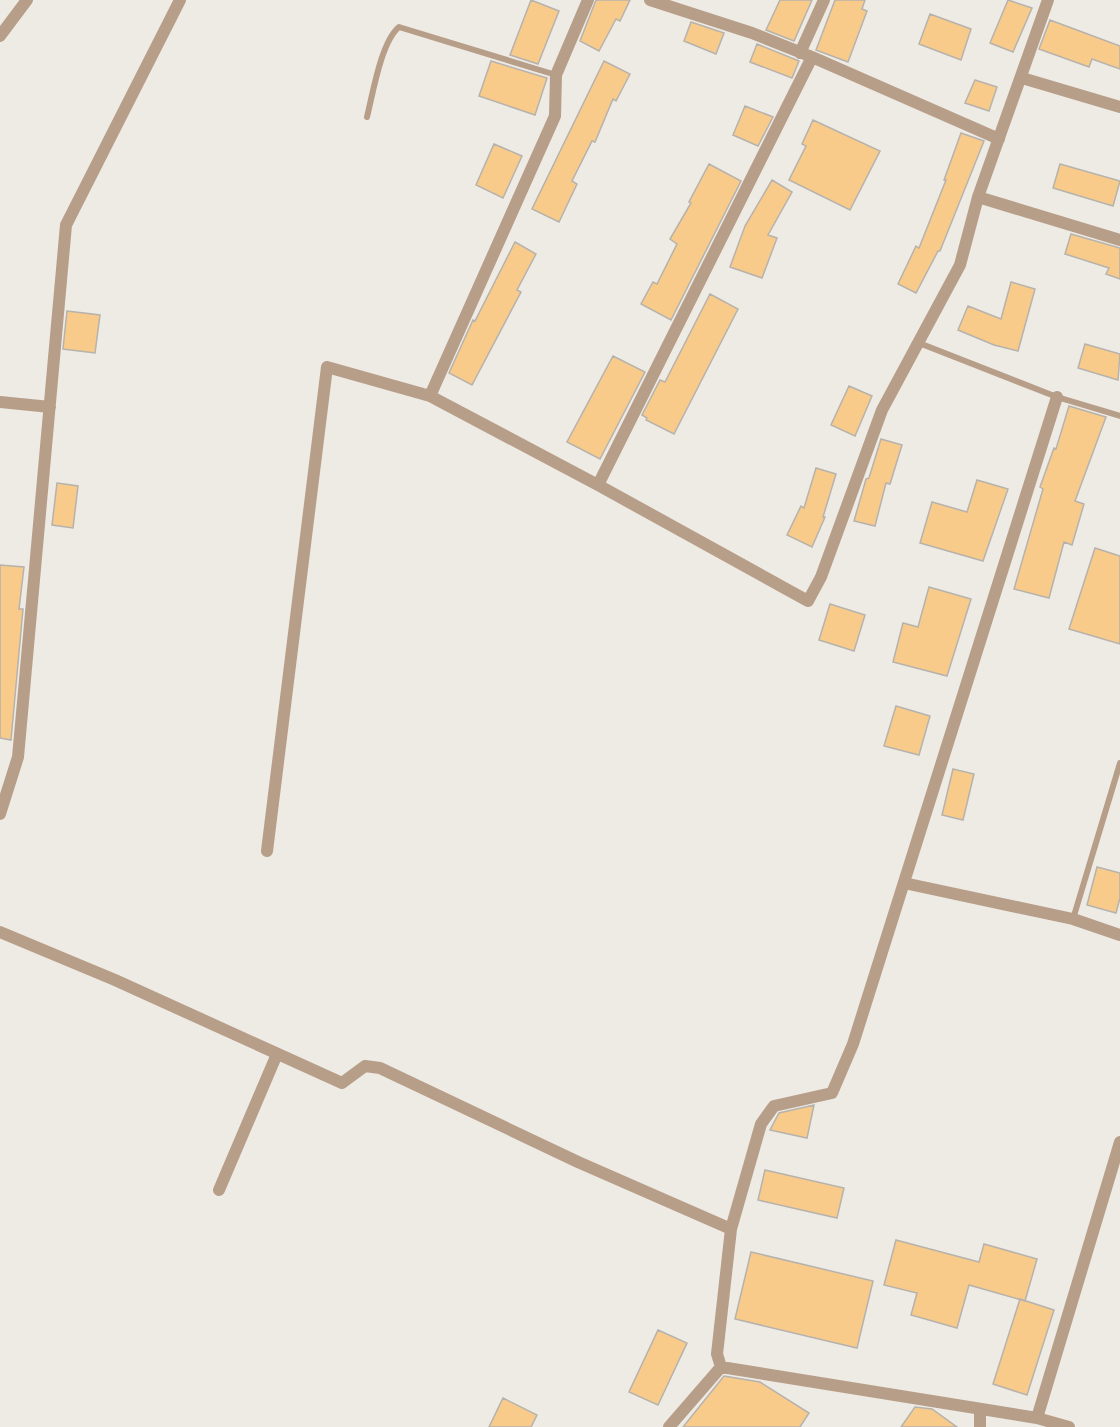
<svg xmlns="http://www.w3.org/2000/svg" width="1120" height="1427" font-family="Rubik,sans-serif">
<rect width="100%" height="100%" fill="#eeeae4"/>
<path fill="#f9cb8b" stroke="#b6b2ac" stroke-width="1.5" d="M531 0 559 11 538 64 510 55Z
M596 0H630L620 21 616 19 599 51 580 41Z
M780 0H812L794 41 766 30Z
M835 0H865L862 9 867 11 848 62 816 50Z
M1008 0 1032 8 1013 52 990 43Z
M930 14 971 29 961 60 919 44Z
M1050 20 1120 46V69L1092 59 1089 67 1039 49Z
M691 22 724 33 716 54 684 41Z
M757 44 799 61 792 78 750 62Z
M491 61 547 78 535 115 479 96Z
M604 61 630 74 616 101 613 99 595 142 592 141 572 181 577 184 559 222 532 209Z
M975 80 997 87 989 111 965 103Z
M745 106 773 117 758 146 733 135Z
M813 120 880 151 850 210 789 180 806 146 802 144Z
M961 133 984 141 940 251H938L916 293 898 284 916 246 919 248 946 180H944Z
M494 144 522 156 503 198 476 185Z
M709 164 741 181 671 320 641 304 653 282 657 284 677 244 670 239 691 203 689 202Z
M1060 164 1120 181 1113 206 1053 188Z
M772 180 792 192 768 235 777 238 762 278 730 267 745 226Z
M1071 234 1120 248V279L1106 274 1109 268 1065 254Z
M515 242 536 254 517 290 521 292 472 385 449 373 473 320 475 321Z
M1011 282 1035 289 1018 351 994 345 958 330 968 306 1001 319Z
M710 294 738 309 674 434 646 420 647 418 642 415 660 380 665 382Z
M67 311 100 315 95 353 63 349Z
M1085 344 1120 354 1118 380 1078 368Z
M613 356 645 372 600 459 567 442Z
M849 386 872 396 855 436 831 425Z
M1069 406 1106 417 1075 501 1084 504 1072 545 1064 542 1049 598 1014 589 1043 489 1040 487 1054 448 1056 449Z
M881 439 902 445 890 484 886 483 875 526 854 521 866 479 869 478Z
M816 468 836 474 823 517H825L812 547 787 535 801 506 804 508Z
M977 480 1008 489 983 561 920 543 932 502 967 512Z
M57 483 78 486 73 528 52 525Z
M1095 548 1120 556V644L1069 629Z
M0 565 24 567 19 609H23L11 740 0 738Z
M929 587 971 599 947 676 893 662 903 623 918 627Z
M830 604 865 615 854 651 819 640Z
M896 706 930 716 919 755 884 746Z
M953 769 974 774 963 820 942 815Z
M1097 867 1120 873V898L1116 913 1087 905Z
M814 1105 807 1138 770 1130 779 1113Z
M765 1170 844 1188 837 1218 758 1200Z
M896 1240 979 1262 984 1244 1037 1259 1025 1301 969 1285 957 1328 911 1315 917 1293 884 1285Z
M751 1252 873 1281 857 1348 735 1319Z
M1020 1299 1054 1310 1027 1395 993 1384Z
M658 1330 687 1343 658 1405 629 1392Z
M724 1376 760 1382 809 1413 800 1427H683Z
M503 1398 537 1415 531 1427H489Z
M915 1407 932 1409 957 1427H901Z"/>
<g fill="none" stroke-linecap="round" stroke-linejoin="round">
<path stroke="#b79e88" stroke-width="6" d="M367 117C373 93 381 42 399 27L556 75
M919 343 1057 397 1120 416
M1073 919 1120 763"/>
<path stroke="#b79e88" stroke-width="12" d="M650 0 752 33 812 57
M0 36 27 0
M800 53 824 0
M1022 78 1120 107
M978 197 1120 240
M430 396 555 116 556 75 588 0
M0 402 50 407
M598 485 812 57 999 139
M0 814 18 757 66 225 180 0
M267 851 327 367 430 396 598 485 808 601 821 577 882 410 960 265 978 197 1048 0
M904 883 1073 919 1120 935
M0 932 115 980 342 1083 365 1066 380 1068 578 1162 731 1229
M219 1190 277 1054
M721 1367 717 1354 731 1229 761 1124 774 1106 832 1093 853 1044 1057 397
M980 1409V1427
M1037 1418 1120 1142
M669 1427 721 1367 1037 1418 1069 1427"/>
</g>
</svg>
